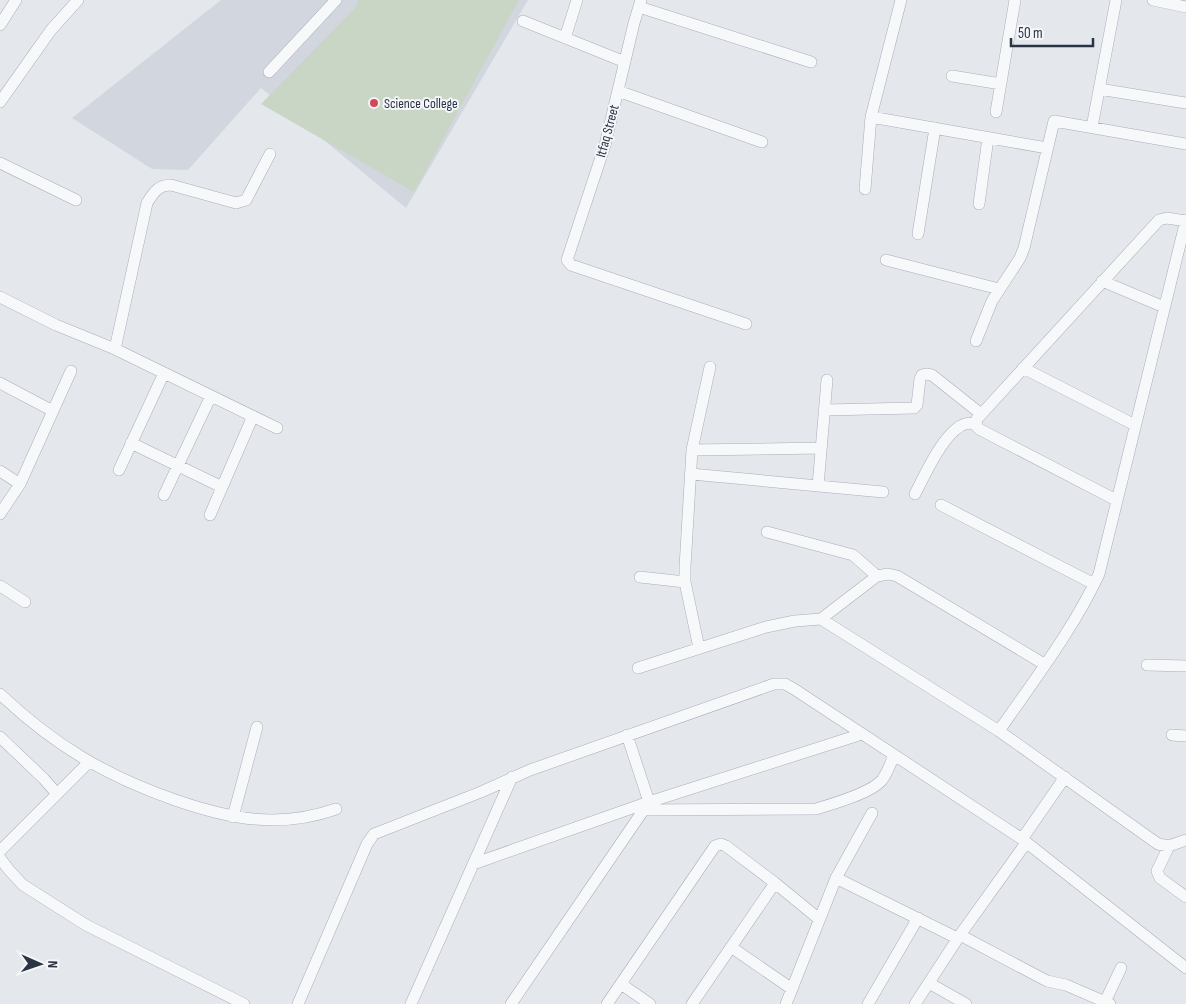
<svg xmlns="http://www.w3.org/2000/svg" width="1186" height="1004" font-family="'Sofia Sans Condensed',sans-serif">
<rect width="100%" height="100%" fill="#e4e7ec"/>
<path fill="#d2d6de" d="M221 0H528L406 208 261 88 188 170 152 169 72 118Z"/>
<path fill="#c9d6c5" d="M359 0H519L414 192 261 104 354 9Z"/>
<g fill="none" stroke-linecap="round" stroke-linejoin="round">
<defs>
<path id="street" d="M641 0 634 23 605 145 567 260 571 265 746 324
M1153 0 1186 7
M639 7 811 62
M523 21 625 62
M0 25 16 0
M565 38 577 0
M269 72 336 0
M952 76 1001 84
M1099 89 1186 103
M618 91 762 142
M0 102 51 30 78 0
M996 112 1015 0
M871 117 1047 148
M1092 127 1116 0
M0 163 76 200
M865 189 871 117 901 0
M979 204 988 138
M918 234 935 128
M886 260 999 289
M1102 281 1164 307
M0 297 56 325 115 349 277 428
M976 341 992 301 1020 258 1024 248 1054 121 1186 144
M115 349 147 203C154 192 158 185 171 185L236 203 246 200 270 154
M1023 368 1135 425
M0 383 53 411
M825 410 914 408 917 405 920 379 922 375 926 374 932 375 981 414
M131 443 222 487
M692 450 821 448
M119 470 164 373
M0 471 20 484
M691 474 883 492
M818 486 827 380
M915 494C925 475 944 431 965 424 968 423 973 423 976 423
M164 495 211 396
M1116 500 979 429 976 426 977 419 1159 220 1167 218 1186 221
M941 505 1094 584
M0 514 20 484 71 371
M210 515 253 416
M767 532 853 555 877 576
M640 577 685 582
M0 586 25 602
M821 619 999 731 1158 844 1169 846 1186 840
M699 648 685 582V567L692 450 710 367
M1147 665 1186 666
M638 668 766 627 795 621 821 619 877 576 888 574 897 576 1044 664
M0 694C54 745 106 776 175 800 230 819 279 829 336 809
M999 731C1034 680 1073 630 1099 574L1186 220
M1172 735 1186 736
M0 737 44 779 57 794
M642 810 816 809C833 804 871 793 882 780 887 773 891 763 894 755
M233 817 257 727
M1022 839 1065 777
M1169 846 1157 871 1160 878 1186 897
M0 851 88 763
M0 858 9 870 23 885 86 925 244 1004
M473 864 649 802 862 734
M836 878 957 938
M960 935 1047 981 1066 985 1110 1004
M731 947 792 989
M929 983 966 1004
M621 984 650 1004
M298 1004 367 844 374 834 481 792 530 770 774 684H785L794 689 1022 839 1186 968
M411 1004 512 777
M511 1004 649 802 627 735
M607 1004 715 846 721 844 726 846 775 883 819 919
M692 1004 775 883
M786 1004 836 878 872 813
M868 1004 918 918
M915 1004 960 935 1026 843
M1104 1004 1121 968"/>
</defs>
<use href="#street" stroke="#a9aeb7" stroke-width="12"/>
<use href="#street" stroke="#f7f8fa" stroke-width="11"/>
</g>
<circle fill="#d1495b" stroke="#f4f6f9" stroke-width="2" cx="374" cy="103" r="5"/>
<g text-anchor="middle" stroke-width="4" stroke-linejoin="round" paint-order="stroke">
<g font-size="14" fill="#2b3445" stroke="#f4f6f9" text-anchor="start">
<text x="384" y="108">Science College</text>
</g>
<g font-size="14" fill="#2b3445" stroke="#f4f6f9">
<text transform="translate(607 131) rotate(-75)" y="5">Itfaq Street</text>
</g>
</g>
<g transform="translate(40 964) rotate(92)" stroke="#f4f6f9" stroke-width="4" paint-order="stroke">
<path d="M0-4L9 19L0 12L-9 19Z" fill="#2b3445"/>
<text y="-8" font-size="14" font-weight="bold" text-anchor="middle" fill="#2b3445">N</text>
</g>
<path d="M1011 38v8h82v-8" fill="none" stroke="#2b3445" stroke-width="2.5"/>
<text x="1018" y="38" font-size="15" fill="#2b3445" stroke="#f4f6f9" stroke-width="4" paint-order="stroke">50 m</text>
</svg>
